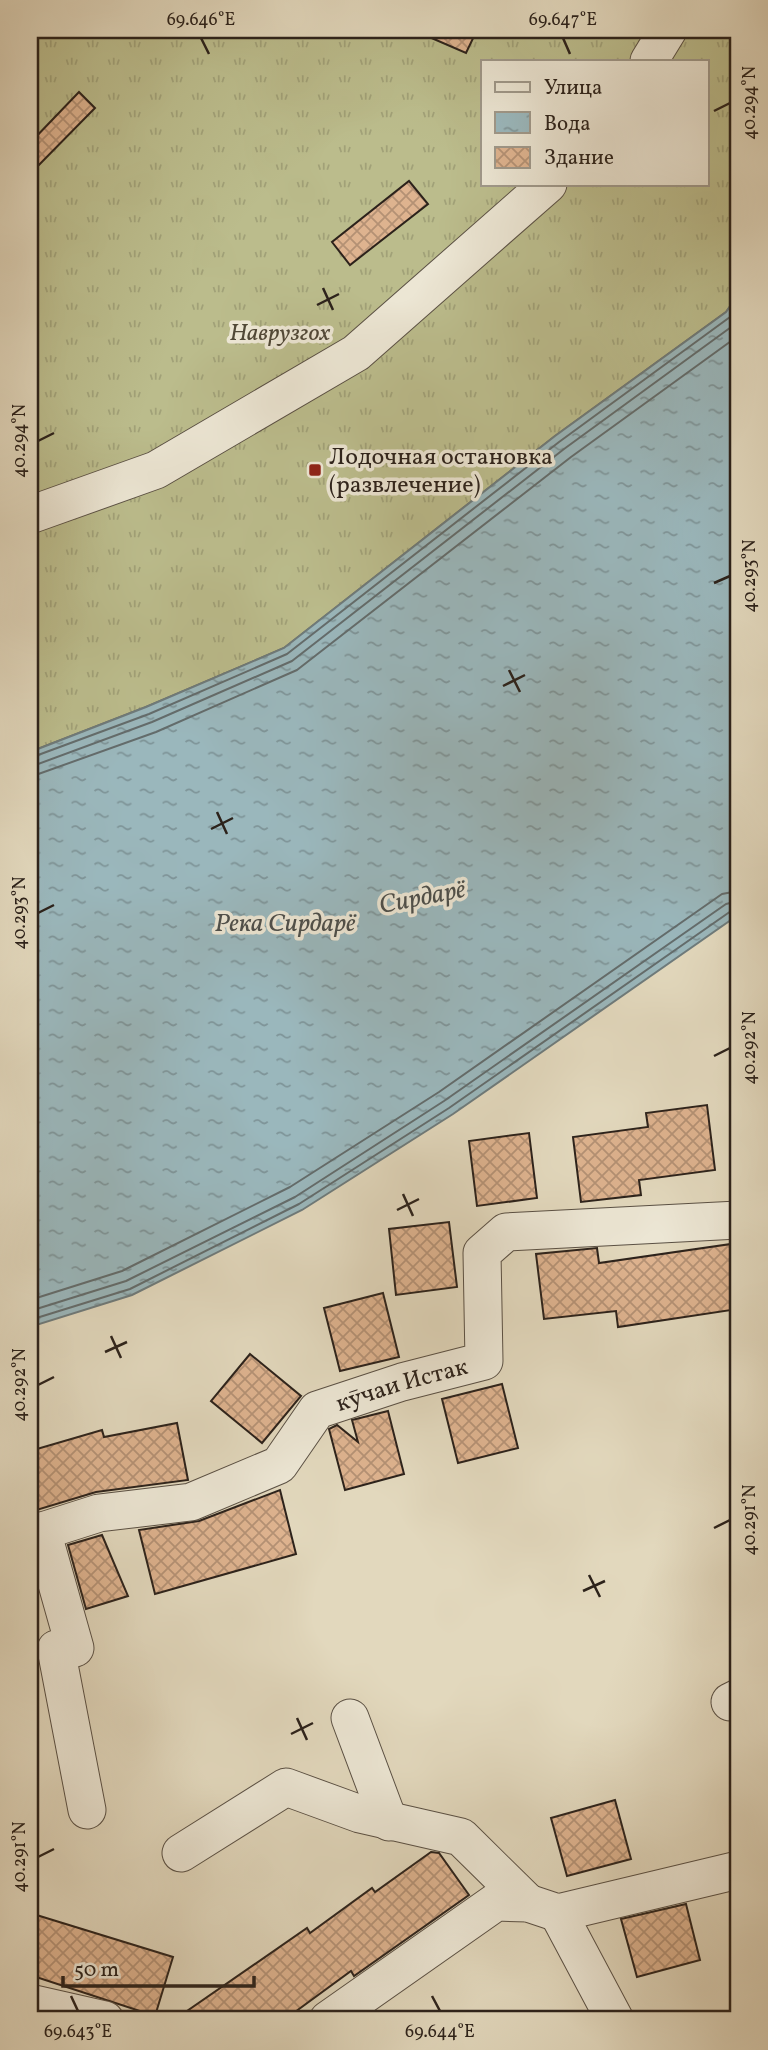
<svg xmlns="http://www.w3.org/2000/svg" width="768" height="2050" font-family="Vollkorn,serif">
<defs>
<pattern id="grass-tufts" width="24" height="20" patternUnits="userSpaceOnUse" patternTransform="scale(1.75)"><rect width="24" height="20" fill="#bbbc8c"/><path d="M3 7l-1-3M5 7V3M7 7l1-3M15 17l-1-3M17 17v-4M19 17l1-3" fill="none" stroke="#a1a178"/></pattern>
<pattern id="water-ripples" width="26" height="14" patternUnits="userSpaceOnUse" patternTransform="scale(1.75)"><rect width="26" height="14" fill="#9ab7bc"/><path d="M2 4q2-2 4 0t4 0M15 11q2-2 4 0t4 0" fill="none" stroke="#7e9498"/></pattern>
<pattern id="building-cross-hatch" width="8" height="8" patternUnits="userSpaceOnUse" patternTransform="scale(1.75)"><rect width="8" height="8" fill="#deb38f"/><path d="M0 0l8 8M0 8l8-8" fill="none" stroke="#b49174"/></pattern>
</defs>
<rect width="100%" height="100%" fill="#e2d8bd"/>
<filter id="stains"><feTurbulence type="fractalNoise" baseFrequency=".00286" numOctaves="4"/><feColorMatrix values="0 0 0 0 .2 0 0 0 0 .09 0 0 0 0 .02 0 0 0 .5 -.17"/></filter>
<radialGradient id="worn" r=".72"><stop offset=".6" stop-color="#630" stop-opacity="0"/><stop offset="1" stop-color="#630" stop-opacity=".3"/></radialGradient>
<path fill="url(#grass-tufts)" stroke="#746f54" stroke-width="2" fill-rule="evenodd" d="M30 30H738V295L726 312 555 436 284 648 146 707 30 752ZM483 61H707V184H483Z"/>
<path fill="url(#water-ripples)" stroke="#6e7b7c" stroke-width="2" d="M738 295V915L453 1114 302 1210 132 1295 30 1327V752L146 707 284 648 555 436 726 312Z"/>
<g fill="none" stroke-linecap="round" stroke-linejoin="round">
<path stroke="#636c6c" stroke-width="2" d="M30 758 149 714 287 654 559 442 730 317 738 307
M30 767 152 722 292 661 564 449 738 322
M30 777 156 732 297 670 571 457 738 336
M30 1300 122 1271 290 1187 439 1092 722 894 738 891
M30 1311 126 1281 295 1197 444 1101 726 904 738 901
M30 1320 130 1289 299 1204 449 1108 731 911 738 910"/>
</g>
<path fill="url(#building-cross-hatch)" stroke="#2c221b" stroke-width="2" d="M413 30H477L466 53Z
M79 92 95 108 30 174V143Z
M409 181 428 204 350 265 332 242Z
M707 1105 715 1170 639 1180 641 1195 581 1202 573 1137 648 1127 646 1113Z
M529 1133 537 1198 477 1206 469 1141Z
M449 1222 457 1287 396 1295 389 1229Z
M738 1243V1309L618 1327 616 1311 544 1319 536 1254 597 1248 599 1263Z
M383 1293 399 1357 340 1371 324 1308Z
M250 1354 301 1396 262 1443 211 1401Z
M502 1384 518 1448 458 1463 442 1399Z
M388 1411 404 1474 345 1490 329 1429 337 1425 358 1442 352 1420Z
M177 1423 188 1480 96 1492 30 1512V1451L102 1430 104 1437Z
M280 1490 296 1554 155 1594 139 1530 199 1521Z
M102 1535 128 1596 86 1609 68 1545Z
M615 1800 631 1859 567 1876 551 1818Z
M431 1852 439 1853 469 1895 354 1976 351 1971 284 2020H174L307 1928 310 1933 372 1888 375 1892Z
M686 1904 700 1960 637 1977 621 1919Z
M30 1913 173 1957 155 2016 30 1975Z"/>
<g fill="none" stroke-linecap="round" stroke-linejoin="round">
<defs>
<g id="minor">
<path d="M649 61 668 30"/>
<path d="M30 515 156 470 356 353 548 184"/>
<path d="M42 1531 75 1648 56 1649 87 1810"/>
<path id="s1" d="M30 1535 99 1513 191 1502 279 1465 317 1410 402 1382 484 1361 482 1253 506 1232 738 1220"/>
<path d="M730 1702 738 1698"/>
<path d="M350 1718 389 1822"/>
<path d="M181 1853 286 1787 360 1814 461 1837 528 1903"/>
<path d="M558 1913 615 2020"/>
<path d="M30 2003 105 2020"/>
<path d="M328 2020 496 1902 528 1903 558 1913 738 1870"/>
</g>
</defs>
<use href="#minor" stroke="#5a5044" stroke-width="39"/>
<use href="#minor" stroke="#ece6d4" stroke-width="37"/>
</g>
<path fill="none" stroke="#2c221b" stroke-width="2.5" d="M201 38 209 54M563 38 570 54M714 111 730 103M323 288 333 310M317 305 339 294M38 441 54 433M714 583 730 576M509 670 520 692M503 686 525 675M217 812 227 834M211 829 233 818M38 913 54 905M714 1056 730 1048M403 1194 413 1216M397 1210 419 1199M111 1336 121 1358M105 1352 127 1342M38 1385 54 1377M714 1528 730 1520M589 1575 600 1597M583 1591 605 1581M297 1718 307 1740M291 1734 313 1723M38 1857 54 1849M71 1996 78 2011M432 1996 440 2011"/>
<rect fill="#8f2418" stroke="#ece6d4" stroke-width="2.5" x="308" y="463" width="14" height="14" rx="3.5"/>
<g text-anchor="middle" stroke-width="7" stroke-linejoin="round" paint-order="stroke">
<g font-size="24" font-style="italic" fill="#504837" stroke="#ece6d4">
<text x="280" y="340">Наврузгох</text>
</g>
<g font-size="24" fill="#2c221b" stroke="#ece6d4" text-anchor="start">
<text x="329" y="464">Лодочная остановка<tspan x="329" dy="28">(развлечение)</tspan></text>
</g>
<g font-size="24" fill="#2c221b" stroke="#ece6d4">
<text dy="8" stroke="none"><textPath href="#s1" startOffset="416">кӯчаи Истак</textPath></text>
</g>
<g font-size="26" font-style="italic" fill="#4d4f4b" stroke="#ece6d4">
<text transform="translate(422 896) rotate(-11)" y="9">Сирдарё</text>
<text x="285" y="931">Река Сирдарё</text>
</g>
</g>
<rect width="768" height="2050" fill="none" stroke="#e2d8bd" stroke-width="77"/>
<rect x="481" y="60" width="228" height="126" fill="#ece6d4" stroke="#9f988a" stroke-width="2"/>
<rect x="495" y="82" width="35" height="10" fill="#ece6d4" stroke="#9f988a" stroke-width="2"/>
<text x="544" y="94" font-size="21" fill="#2c221b">Улица</text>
<rect x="495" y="112" width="35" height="21" fill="url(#water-ripples)" stroke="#9f988a" stroke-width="2"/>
<text x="544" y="130" font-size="21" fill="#2c221b">Вода</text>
<rect x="495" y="147" width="35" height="21" fill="url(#building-cross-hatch)" stroke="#9f988a" stroke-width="2"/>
<text x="544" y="164" font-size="21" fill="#2c221b">Здание</text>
<path d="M63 1976v10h191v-10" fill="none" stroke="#2c221b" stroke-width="3.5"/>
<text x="74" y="1976" font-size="21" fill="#2c221b" stroke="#ece6d4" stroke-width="5" paint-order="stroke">50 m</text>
<rect x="38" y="38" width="692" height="1973" fill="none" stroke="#2c221b" stroke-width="2.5"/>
<g font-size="18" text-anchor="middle" fill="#2c221b">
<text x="201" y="25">69.646°E</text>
<text x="563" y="25">69.647°E</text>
<text transform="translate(749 103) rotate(-90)" y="6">40.294°N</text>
<text transform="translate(19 441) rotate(-90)" y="6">40.294°N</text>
<text transform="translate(749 576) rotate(-90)" y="6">40.293°N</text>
<text transform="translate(19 913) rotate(-90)" y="6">40.293°N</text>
<text transform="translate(749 1048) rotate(-90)" y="6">40.292°N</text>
<text transform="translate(19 1385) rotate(-90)" y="6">40.292°N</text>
<text transform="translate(749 1520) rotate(-90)" y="6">40.291°N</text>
<text transform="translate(19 1857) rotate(-90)" y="6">40.291°N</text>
<text x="78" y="2037">69.643°E</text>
<text x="440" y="2037">69.644°E</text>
</g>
<rect width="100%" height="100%" filter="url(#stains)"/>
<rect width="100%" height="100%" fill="url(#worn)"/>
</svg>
